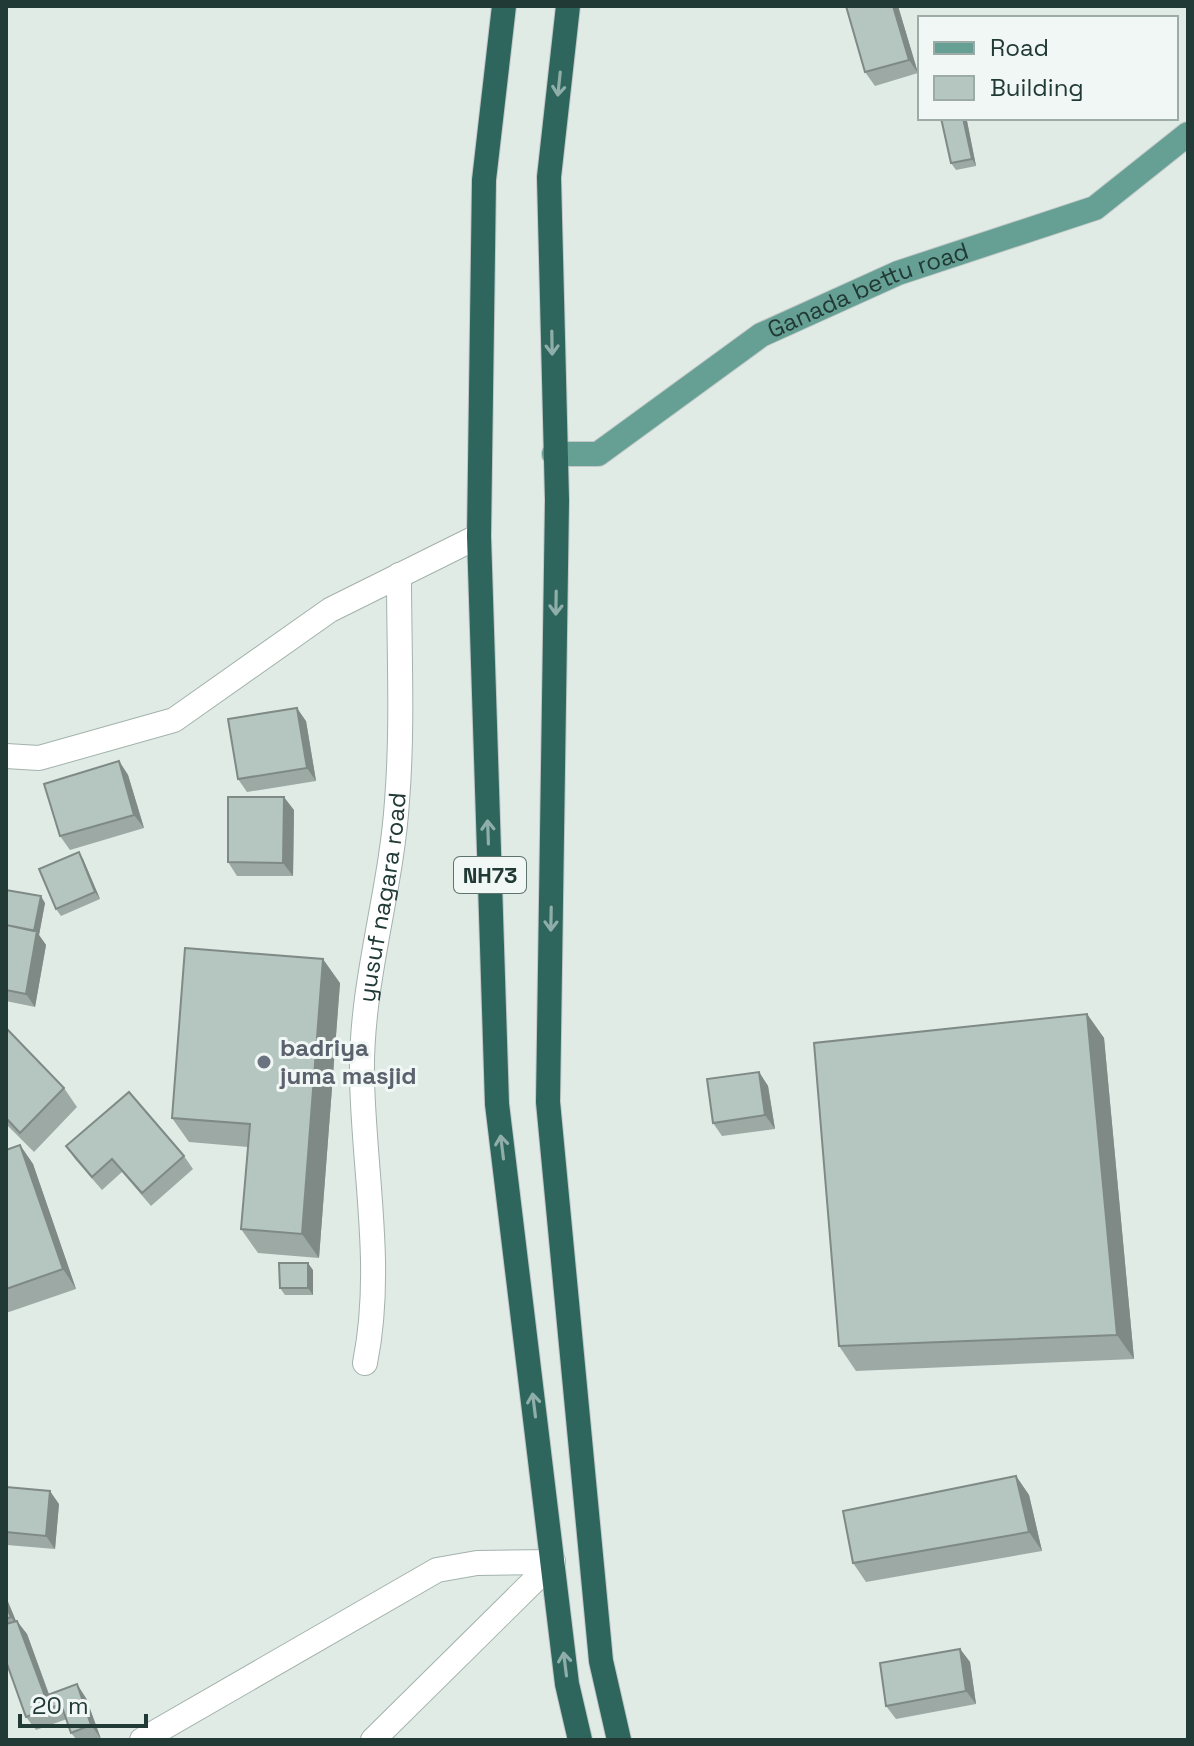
<svg xmlns="http://www.w3.org/2000/svg" width="1194" height="1746" font-family="'Space Grotesk',sans-serif">
<rect width="100%" height="100%" fill="#e0ebe6"/>
<g fill="none" stroke-linecap="round" stroke-linejoin="round">
<defs>
<g id="minor">
<path d="M6 756 39 758 174 720 330 610 479 536"/>
<path id="s1" d="M365 1363C384 1268 364 1174 362 1078 360 984 391 894 397 801 403 726 399 650 399 575"/>
<path d="M142 1740 437 1570 477 1563 553 1562"/>
<path d="M373 1740 553 1562"/>
</g>
<g id="major">
<path id="s2" d="M554 454H598L761 335 898 273 1095 208 1188 134"/>
</g>
<path id="highway" d="M504 6 484 180 479 536 497 1104 567 1684 580 1740
M568 6 549 177 557 500 548 1102 601 1661 619 1740"/>
</defs>
<use href="#minor" stroke="#a3b2ad" stroke-width="26"/>
<use href="#major" stroke="#c1c8c6" stroke-width="26"/>
<use href="#highway" stroke="#c1c8c6" stroke-width="26"/>
<use href="#minor" stroke="#fff" stroke-width="24"/>
<use href="#major" stroke="#669f94" stroke-width="24"/>
<use href="#highway" stroke="#2e665e" stroke-width="24"/>
</g>
<path fill="#9ca9a5" d="M846 6H898L918 73 875 86 865 72Z
M967 121 976 166 956 170 951 163Z
M306 721 316 781 247 792 238 779Z
M119 761 128 775 144 828 70 850 60 836Z
M294 810 293 876H237L228 862Z
M83 859 100 899 61 916 56 909Z
M6 890 45 903 39 935 46 945 35 1007 6 1001Z
M340 983 319 1258 258 1253 241 1229 248 1147 189 1142 172 1118Z
M1087 1014 1104 1038 1134 1359 856 1371 839 1346Z
M6 1028 64 1088 77 1107 34 1152 6 1124Z
M759 1072 768 1086 775 1129 722 1136 713 1123Z
M20 1145 33 1164 76 1289 6 1313V1150Z
M66 1146 184 1156 193 1169 151 1206 122 1172 102 1190 75 1159Z
M313 1270V1295H285L280 1288Z
M1016 1476 1029 1495 1042 1551 866 1582 853 1563Z
M6 1487 59 1504 55 1549 7 1545Z
M6 1597 16 1621 27 1634 49 1694 86 1698 101 1739 97 1740H77L71 1733 67 1719 36 1730 26 1717 6 1661Z
M960 1649 970 1662 976 1704 896 1719 886 1706Z"/>
<path fill="#7f8a86" d="M893 6H898L918 73 909 60Z
M963 118H965L967 121 976 166 972 159Z
M297 708 306 721 316 781 307 768Z
M119 761 128 775 144 828 134 815Z
M284 797 294 810 293 876 283 863Z
M79 852 83 859 100 899 95 892Z
M41 896 45 903 39 935 46 945 35 1007 26 994 34 932Z
M323 959 340 983 319 1258 302 1234Z
M1087 1014 1104 1038 1134 1359 1117 1335Z
M759 1072 768 1086 775 1129 765 1115Z
M20 1145 33 1164 76 1289 63 1269Z
M308 1263 313 1270V1295L308 1288Z
M1016 1476 1029 1495 1042 1551 1029 1532Z
M50 1491 59 1504 55 1549 46 1536Z
M6 1597 20 1631 11 1617 6 1606Z
M17 1621 27 1634 54 1709 45 1696Z
M960 1649 970 1662 976 1704 966 1691Z
M77 1684 86 1698 101 1739 91 1725Z"/>
<path fill="#b5c5c0" stroke="#7f8a86" stroke-width="2" d="M846 6H893L909 60 865 72Z
M941 118H963L972 159 951 163Z
M297 708 307 768 238 779 228 719Z
M119 761 134 815 60 836 44 784Z
M228 797H284L283 863 228 862Z
M79 852 95 892 56 909 39 869Z
M6 890 41 896 34 931 6 925Z
M6 925 37 931 26 994 6 990Z
M185 948 323 959 302 1234 241 1229 250 1124 172 1118Z
M1087 1014 1117 1335 839 1346 814 1043Z
M6 1028 64 1088 20 1133 6 1118Z
M759 1072 765 1115 713 1123 707 1079Z
M129 1092 184 1156 142 1193 112 1159 92 1177 66 1146Z
M20 1145 63 1269 6 1289V1150Z
M279 1263H308V1288H280Z
M1016 1476 1029 1532 853 1563 843 1511Z
M6 1487 50 1491 46 1536 6 1532Z
M6 1606 11 1617 6 1619Z
M17 1621 45 1696 77 1684 91 1725 71 1733 61 1704 26 1717 6 1661V1624Z
M960 1649 966 1691 886 1706 880 1663Z"/>
<defs><path id="oneway-shaft" d="M-6 0H5M1.5-3L5.5 0L1.5 3" fill="none" stroke-width="1.6" stroke-linecap="round" stroke-linejoin="round" transform="scale(2)"/></defs>
<g stroke="#8faea9">
<use href="#oneway-shaft" transform="translate(559 84) rotate(96)"/>
<use href="#oneway-shaft" transform="translate(552 343) rotate(89)"/>
<use href="#oneway-shaft" transform="translate(556 603) rotate(91)"/>
<use href="#oneway-shaft" transform="translate(488 832) rotate(-92)"/>
<use href="#oneway-shaft" transform="translate(551 919) rotate(91)"/>
<use href="#oneway-shaft" transform="translate(502 1147) rotate(-97)"/>
<use href="#oneway-shaft" transform="translate(534 1405) rotate(-97)"/>
<use href="#oneway-shaft" transform="translate(565 1664) rotate(-97)"/>
</g>
<circle fill="#6b7280" stroke="#f0f7f4" stroke-width="3" cx="264" cy="1062" r="8"/>
<g text-anchor="middle" stroke-width="6" stroke-linejoin="round" paint-order="stroke">
<rect fill="#f0f7f4" stroke="#5f736e" stroke-width="2" x="454" y="857" width="72" height="36" rx="6"/>
<g font-size="22" font-weight="bold" fill="#213a35">
<text x="490" y="883">NH73</text>
</g>
<g font-size="24" fill="#213a35" stroke="#f0f7f4">
<text dy="8" stroke="none"><textPath href="#s2" startOffset="362">Ganada bettu road</textPath></text>
<text dy="8" stroke="none"><textPath href="#s1" startOffset="468">yusuf nagara road</textPath></text>
</g>
<g font-size="24" font-weight="bold" fill="#5b616d" stroke="#f0f7f4" text-anchor="start">
<text x="280" y="1056">badriya<tspan x="280" dy="28">juma masjid</tspan></text>
</g>
</g>
<rect width="1194" height="1746" fill="none" stroke="#213a35" stroke-width="16"/>
<rect x="918" y="16" width="260" height="104" fill="#f0f7f4" stroke="#9daba8" stroke-width="2"/>
<rect x="934" y="42" width="40" height="12" fill="#669f94" stroke="#9daba8" stroke-width="2"/>
<text x="990" y="56" font-size="24" fill="#213a35">Road</text>
<rect x="934" y="76" width="40" height="24" fill="#b5c5c0" stroke="#9daba8" stroke-width="2"/>
<text x="990" y="96" font-size="24" fill="#213a35">Building</text>
<path d="M20 1714v12h126v-12" fill="none" stroke="#213a35" stroke-width="4"/>
<text x="32" y="1714" font-size="24" fill="#213a35" stroke="#f0f7f4" stroke-width="6" paint-order="stroke">20 m</text>
</svg>
